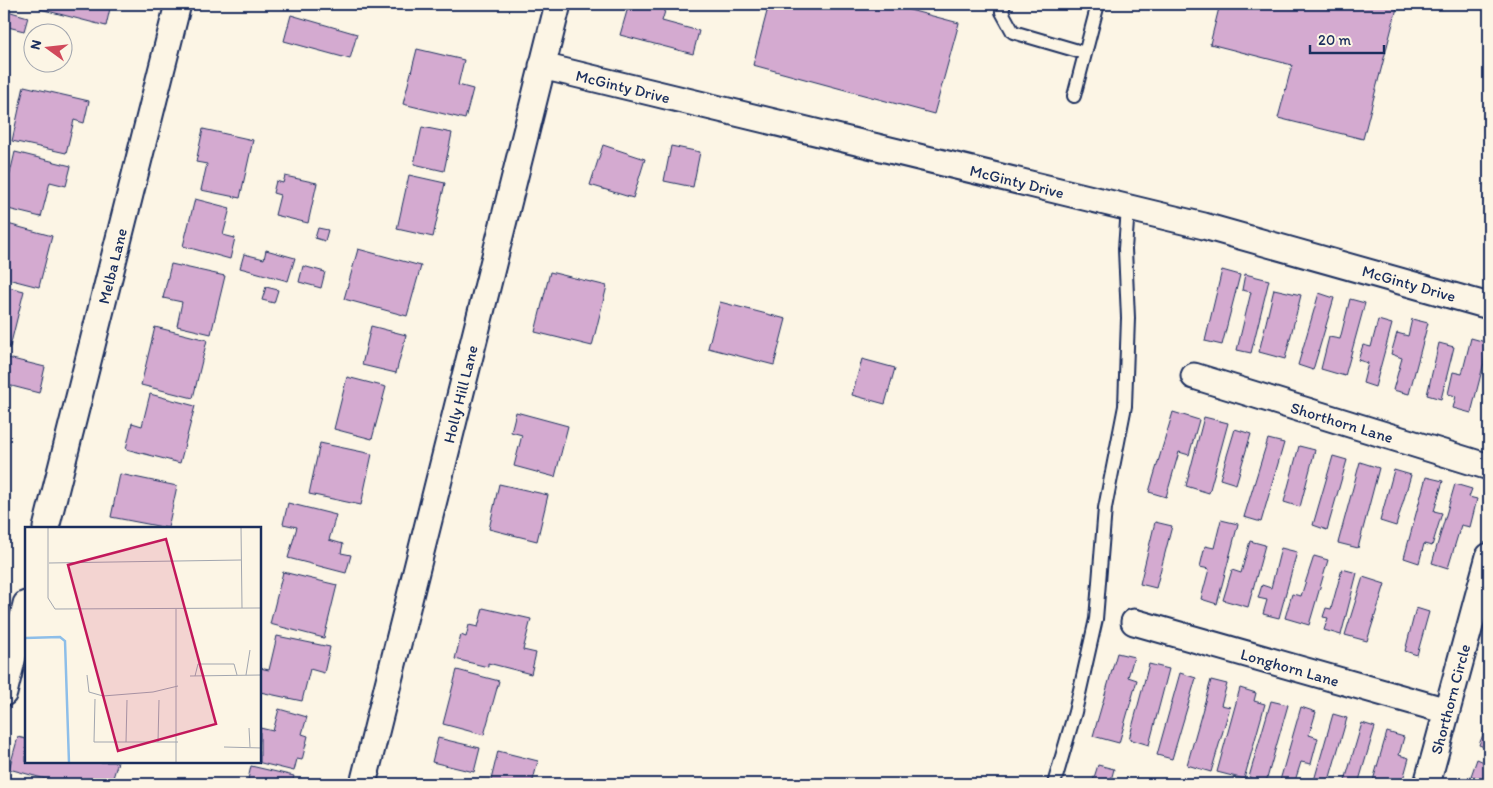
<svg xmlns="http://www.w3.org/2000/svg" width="1493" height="788" font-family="Itim,sans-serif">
<rect width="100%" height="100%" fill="#fcf5e5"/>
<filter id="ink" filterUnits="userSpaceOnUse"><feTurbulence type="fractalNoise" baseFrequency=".02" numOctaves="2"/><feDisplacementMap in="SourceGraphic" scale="10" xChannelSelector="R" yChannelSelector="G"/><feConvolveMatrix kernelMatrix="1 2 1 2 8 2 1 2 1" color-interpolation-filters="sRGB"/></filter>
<g filter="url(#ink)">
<path fill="#d4aad0" stroke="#1b2f5e" d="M42 4H111L106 26 40 9Z
M629 4H651L666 8 662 21 699 31 693 54 620 35Z
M769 4H887L959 23 934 114 753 65Z
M1220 4H1398L1363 139 1278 118 1292 65 1210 44Z
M4 10 28 17 24 31 4 26Z
M291 15 357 34 350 59 284 41Z
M417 49 464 60 458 85 473 89 465 119 403 104Z
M24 86 89 101 84 123 74 120 66 153 12 141Z
M422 127 452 133 444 171 414 164Z
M203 129 253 140 240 198 201 190 207 164 196 162Z
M603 145 645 159 633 198 590 185Z
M671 146 700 152 693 187 664 181Z
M15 152 71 166 66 186 50 182 41 217 4 208V199Z
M409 175 445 183 433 237 397 229Z
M285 176 317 183 308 223 275 215 280 195 273 193 276 181 283 183Z
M195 199 230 208 223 235 235 238 230 259 183 246Z
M4 223 52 236 39 287 4 278Z
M318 228 328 230 325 241 315 238Z
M358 249 421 266 407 316 344 299Z
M266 250 295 258 288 281 240 268 244 254 264 259Z
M171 264 225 276 211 334 177 326 182 302 163 298Z
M303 266 325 272 321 288 299 282Z
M1222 270 1240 275 1222 345 1205 341Z
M550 272 607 286 592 346 535 332Z
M1245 274 1269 280 1251 353 1237 350 1251 292 1242 290Z
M4 286 24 291 10 347 4 345Z
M266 287 278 290 274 303 262 300Z
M1274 289 1301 295 1285 359 1259 352Z
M1319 293 1334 298 1313 370 1298 365Z
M1350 299 1365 303 1345 376 1321 369 1329 337 1340 339Z
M720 302 786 319 774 365 708 348Z
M1412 319 1428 323 1409 394 1393 390 1402 358 1391 354 1397 333 1408 336Z
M1378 320 1392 324 1375 387 1363 383 1368 363 1358 360 1363 345 1371 347Z
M371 326 406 335 396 373 362 365Z
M155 327 207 340 193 398 141 385Z
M1471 338 1489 343 1471 413 1453 408 1456 396 1448 394 1453 372 1462 374Z
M1439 343 1454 347 1441 399 1427 395Z
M4 357 45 367 39 393 4 384Z
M862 359 895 368 885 404 852 395Z
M347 377 386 387 372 439 334 429Z
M150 394 195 406 180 463 126 449 132 423 142 426Z
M516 412 568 426 555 477 514 466 522 435 511 432Z
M1173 412 1199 420 1189 455 1179 452 1166 497 1149 492Z
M1204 417 1228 423 1209 493 1186 486Z
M4 425 7 426 4 440Z
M1235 429 1251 434 1236 484 1220 479Z
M1268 439 1284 443 1261 522 1244 517Z
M320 443 372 454 361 505 309 494Z
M1299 446 1315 450 1300 507 1284 502Z
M1333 456 1347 460 1327 530 1313 525Z
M1360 462 1379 468 1358 548 1338 543Z
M1394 470 1411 475 1396 526 1380 521Z
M120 474 177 486 168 528 111 517Z
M1426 477 1443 481 1434 511 1442 513 1432 546 1424 544 1419 563 1404 558Z
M499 484 548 495 537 541 489 529Z
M1455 484 1472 489 1469 497 1477 499 1470 527 1461 525 1448 568 1432 563Z
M288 503 336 515 329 540 343 544 341 553 351 555 346 573 288 558 297 527 283 524Z
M1221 520 1238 524 1217 604 1201 599 1209 569 1200 567 1205 546 1214 548Z
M1155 522 1172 526 1156 588 1140 584Z
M1250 541 1265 545 1248 607 1223 600 1232 570 1241 573Z
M1281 548 1297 552 1279 618 1263 614 1267 600 1258 598 1262 585 1271 588Z
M1314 556 1328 560 1309 625 1285 618 1292 594 1301 596Z
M1342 569 1357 573 1341 635 1324 630 1328 618 1323 617 1326 608 1331 609Z
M283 572 337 585 324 638 270 624Z
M1363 577 1385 584 1367 641 1345 635Z
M483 608 531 619 523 650 536 653 531 674 488 663V667L455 659 461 635 466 637 469 625 478 627Z
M1416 608 1429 612 1417 655 1405 651Z
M277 636 330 647 324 673 310 669 302 701 260 692V668L269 670Z
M1117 653 1134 657 1128 677 1137 680 1119 743 1093 736Z
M1149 664 1169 669 1149 745 1129 739Z
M457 670 499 681 484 735 443 724Z
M1180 673 1196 678 1172 759 1157 755Z
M1211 680 1227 684 1221 705 1230 707 1211 772 1187 765Z
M1240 688 1256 693 1254 701 1265 704 1244 779 1217 772Z
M1271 701 1288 705 1266 782 1249 777Z
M1301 707 1316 712 1309 735 1318 738 1311 764 1301 762 1294 784H1279Z
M279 709 307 717 302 734 308 736 302 760 297 759 294 771 257 762H260V728L273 731Z
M1333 714 1347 718 1328 784H1313Z
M1362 723 1375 727 1358 784H1344Z
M1487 724 1489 725V749L1479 745Z
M1387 732 1404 737 1399 755 1409 758 1402 783 1392 781 1391 784H1372Z
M18 737 26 739V762H118L111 784H64L9 769Z
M438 738 480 748 474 772 432 762Z
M498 751 538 761 532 784H490Z
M1477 759 1489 764V783L1471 776Z
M1098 765 1114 769 1110 784H1092Z
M251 766 294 776 292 784H247Z"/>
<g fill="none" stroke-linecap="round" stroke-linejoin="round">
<defs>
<path id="lane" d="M1004 4 1002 12 1013 32 1085 53
M1074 96 1098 4
M1054 784 1075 712 1096 619 1105 508 1125 406 1128 318 1125 249 1128 208"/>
<path id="street" d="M542 66 1204 226 1489 306
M1194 376 1489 467
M46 528 178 4
M1134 622 1447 711
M4 693 26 604
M363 784 558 4
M1427 784 1489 556"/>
</defs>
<use href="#lane" stroke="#1b2f5e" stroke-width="16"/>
<use href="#street" stroke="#1b2f5e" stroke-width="29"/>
<use href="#lane" stroke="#fcf5e5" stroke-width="12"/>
<use href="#street" stroke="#fcf5e5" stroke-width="25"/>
</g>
</g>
<g text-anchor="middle" stroke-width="4" stroke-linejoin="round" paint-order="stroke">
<g font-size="16" fill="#1b2f5e" stroke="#fcf5e5">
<text transform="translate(623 86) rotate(14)" y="6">McGinty Drive</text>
<text transform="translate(1017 181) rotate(14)" y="6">McGinty Drive</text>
<text transform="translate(112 266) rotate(-76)" y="6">Melba Lane</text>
<text transform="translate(1409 283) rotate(16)" y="6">McGinty Drive</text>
<text transform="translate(460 394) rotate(-76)" y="6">Holly Hill Lane</text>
<text transform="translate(1342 422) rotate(17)" y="6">Shorthorn Lane</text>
<text transform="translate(1290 667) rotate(16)" y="6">Longhorn Lane</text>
<text transform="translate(1450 699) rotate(-75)" y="6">Shorthorn Circle</text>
</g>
</g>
<g transform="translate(25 527)">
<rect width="236" height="236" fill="#fcf5e5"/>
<path fill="none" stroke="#8dbee9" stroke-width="2.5" d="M0 111 35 110 40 114 44 236"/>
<path fill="none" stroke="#a2a6af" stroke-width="1" d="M23 0V71L30 82 237 81M216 0 217 81M24 36 216 33M151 82V236M62 148 64 165 78 169 128 165 153 159M221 148 225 123M165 149 237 148M170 149 173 137H209L212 148M70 172 69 215H153M224 201 225 220M101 215 102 173M133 215 134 173M199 220 237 221"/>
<path fill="#c2185b" fill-opacity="0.15" stroke="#c2185b" stroke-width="2.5" d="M141 12 191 197 93 224 43 38Z"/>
<rect width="236" height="236" fill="none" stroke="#1b2f5e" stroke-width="2.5"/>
</g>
<rect width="1493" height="788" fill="none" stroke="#fcf5e5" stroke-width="20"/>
<rect x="10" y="10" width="1473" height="768" fill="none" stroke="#1b2f5e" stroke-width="2" filter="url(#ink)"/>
<g transform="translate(48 48) rotate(285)"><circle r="24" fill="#fcf5e5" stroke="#a2a6af"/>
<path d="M0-4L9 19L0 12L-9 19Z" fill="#d1495b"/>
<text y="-8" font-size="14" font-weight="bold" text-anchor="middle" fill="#1b2f5e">N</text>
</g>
<path d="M1310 45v8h74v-8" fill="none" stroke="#1b2f5e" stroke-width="2.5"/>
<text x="1318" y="45" font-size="15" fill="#1b2f5e" stroke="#fcf5e5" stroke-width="4" paint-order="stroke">20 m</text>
</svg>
